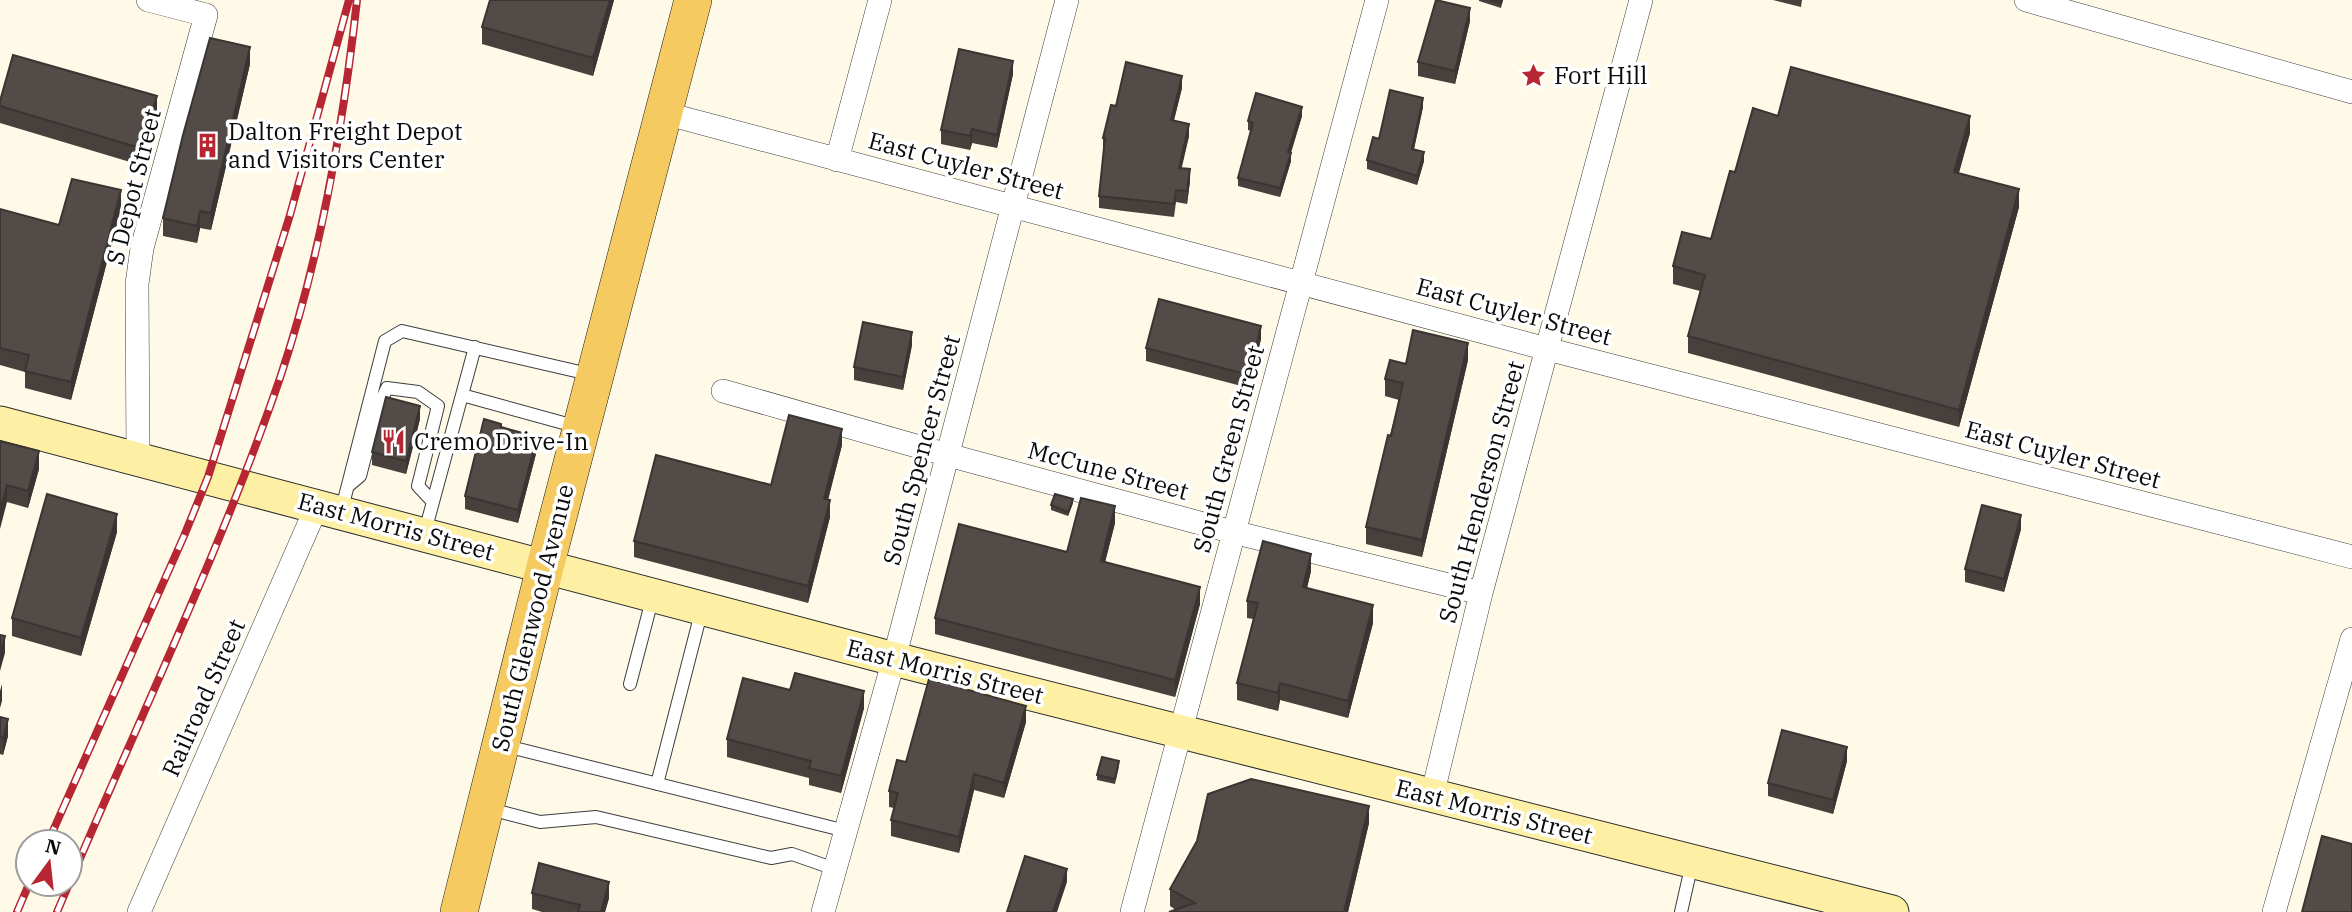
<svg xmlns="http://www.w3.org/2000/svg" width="2352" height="912" font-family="'IBM Plex Serif',serif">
<rect width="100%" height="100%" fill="#fff9e8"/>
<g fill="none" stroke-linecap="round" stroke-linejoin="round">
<defs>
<path id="lane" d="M462 395 475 347
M348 486 360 476 378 407 387 388 418 392 438 406 418 486 433 502
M341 512 385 341 402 331 593 375
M424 535 462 395 578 427
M630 684 653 596
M502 745 846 831
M657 784 702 609
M486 808 540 822 596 817 771 858 792 854 835 869
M1681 912 1692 863"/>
<path id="street" d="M2026 0 2352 92
M664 113 1547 349 2352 557
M837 160 880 0
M723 391 948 455 1233 532 1481 593
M138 459 137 284 142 248 206 15 148 0
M1432 796 1481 593 1641 0
M139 912 317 506
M823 912 894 659 1067 0
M1132 912 1377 0
M2274 912 2352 639"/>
<path id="secondary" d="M0 423 894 659 1892 912"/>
<path id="primary" d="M459 912 545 567 693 0"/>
</defs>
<use href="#lane" stroke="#3d3d3d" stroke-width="14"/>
<use href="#street" stroke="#3d3d3d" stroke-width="24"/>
<use href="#secondary" stroke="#2c2c2c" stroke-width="35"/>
<use href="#primary" stroke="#1b1b1b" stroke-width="38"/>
<use href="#lane" stroke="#fff" stroke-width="12"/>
<use href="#street" stroke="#fff" stroke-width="23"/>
<use href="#secondary" stroke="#fdf0a5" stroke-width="33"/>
<use href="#primary" stroke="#f5cb61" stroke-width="37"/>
<defs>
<path id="rail" d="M48 842 184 536 208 477 290 215 349 0
M70 882C141 714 221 550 280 378 321 256 343 128 357 0
M17 912 29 884
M57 912 69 884"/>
</defs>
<use href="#rail" stroke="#b62733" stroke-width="8"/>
<use href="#rail" stroke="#fff" stroke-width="5" stroke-dasharray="16" stroke-linecap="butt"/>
</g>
<path fill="#47403d" d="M614 0 593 76 482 44V27Z
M1479 0H1503L1501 8 1479 1Z
M1773 0H1802L1801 7Z
M1470 21 1455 84 1418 76V62Z
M250 64 211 230 200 228 197 243 163 236V218Z
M1013 74 997 148 972 143 970 150 941 144V130Z
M1182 88 1174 120 1189 136 1181 168 1190 181 1187 204 1176 202 1174 217 1099 208V196L1104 150H1103V138L1116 106Z
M0 101 157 113 140 165 0 123Z
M1423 107 1414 149 1424 161 1417 185 1367 169V160L1379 139Z
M1302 116 1291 153V161L1280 197 1238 186V178L1251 131 1248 130V121Z
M1778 116 1970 133 1959 173 2019 207 1959 427 1688 353V336L1700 291 1673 284V266L1711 239 1735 172Z
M121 208 71 400 25 388V372L0 365V209L59 225Z
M1261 339 1249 388 1146 361V348Z
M912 345 903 390 854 380V367Z
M1468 360 1422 557 1366 544V527L1399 400 1385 396V379L1406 364Z
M420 419 406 474 372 465V452Z
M501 427 537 450 518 523 465 509V496Z
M0 441 39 469 28 508 7 502Z
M842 445 828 500 830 517 808 603 634 557V541L771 485Z
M1073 503 1068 516 1051 510V505Z
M1115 523 1105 562 1200 604 1175 697 935 634V618L1067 552Z
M2021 529 2004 592 1965 582V569Z
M117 532 81 656 12 636V618Z
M1311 571 1307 588 1373 623 1348 718 1280 700 1278 711 1237 700V683L1253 619 1247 618V601Z
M864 708 841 793 809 785V778L727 757V739Z
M0 717 8 736 3 755 0 754Z
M1026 722 1004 798 974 790 959 853 891 836V820L894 808 889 807V791L906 762Z
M1847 761 1833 814 1768 796V783Z
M1119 766 1115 784 1097 780V775Z
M1369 823 1348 912 1176 910 1170 906V889Z
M532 893 609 898 605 912H542L532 909Z"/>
<path fill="#3a3432" d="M610 0H614L593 76V58Z
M1470 8V21L1455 84V71Z
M250 47V64L211 230V213Z
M1013 61V74L997 148V135Z
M1182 76V88L1171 132V120Z
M157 96V113L140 165V148Z
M1423 98V107L1412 158V149Z
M1302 107V116L1288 161V152Z
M1970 116V133L1954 189V172Z
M1189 124V136L1179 180V168Z
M972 129V143L970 150V136Z
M1424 152V161L1417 185V176Z
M1291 153V161L1280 197V188Z
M1190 169V181L1187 204V191Z
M2019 189V207L1959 427V410Z
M121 190V208L71 400V382Z
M200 211V228L197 243V226Z
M1261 326V339L1249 388V375Z
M912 332V345L903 390V377Z
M1468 343V360L1422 557V540Z
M420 406V419L406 474V461Z
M842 429V445L824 515V499Z
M537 437V450L518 523V510Z
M39 451V469L28 508V491Z
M7 485V502L0 529V511Z
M1073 499V503L1068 516V512Z
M830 500V517L808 603V586Z
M1115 506V523L1101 578V561Z
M117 514V532L81 656V638Z
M2021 515V529L2004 592V579Z
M1311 554V571L1303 604V587Z
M1200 587V604L1175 697V680Z
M1373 605V623L1348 718V701Z
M5 636V653L0 671V654Z
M1280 683V700L1278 711V693Z
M2 684V701L0 708V691Z
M864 691V708L841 793V776Z
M1026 706V722L1004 798V783Z
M8 719V736L3 755V738Z
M1847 747V761L1833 814V800Z
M974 774V790L959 853V837Z
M1369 806V823L1348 912H1344Z
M1067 869V882L1057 912H1053Z
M609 882V898L605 912H601Z"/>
<path fill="#534b47" stroke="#3a3432" stroke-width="2" d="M490 0H610L593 58 482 27Z
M1436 0 1470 8 1455 71 1418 62Z
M1490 0H1502L1501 3Z
M210 38 250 47 211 213 200 211 197 226 163 218 183 135Z
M959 49 1013 61 997 135 972 129 970 136 941 130Z
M13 55 157 96 140 148 0 106V101Z
M1126 62 1182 76 1171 120 1189 124 1179 168 1190 169 1187 191 1176 190 1174 204 1099 196 1105 138H1103L1111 105 1116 106Z
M1791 67 1970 116 1954 172 2019 189 1959 410 1688 336 1705 275 1673 266 1682 232 1711 239 1730 171 1735 172 1753 108 1778 116Z
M1390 90 1423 98 1412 149 1424 152 1417 176 1367 160 1373 137 1379 139Z
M1256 93 1302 107 1288 152 1291 153 1280 188 1238 178 1253 123 1248 121Z
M72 179 121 190 71 382 25 371 29 355 0 348V209L59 225Z
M1159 299 1261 326 1249 375 1146 348Z
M863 322 912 332 903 377 854 367Z
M1413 330 1468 343 1422 540 1366 527 1388 435 1391 436 1403 383 1385 379 1390 360 1406 364Z
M386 397 420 406 406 461 372 452Z
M789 415 842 429 824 499 830 500 808 586 634 541 656 455 771 485Z
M484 419 501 424V427L537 437 518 510 465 496Z
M0 441 39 451 28 491 7 485 0 511Z
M47 494 117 514 81 638 12 618Z
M1055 494 1073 499 1068 512 1051 505Z
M1081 498 1115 506 1101 561 1200 587 1175 680 935 618 959 524 1067 552Z
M1982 505 2021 515 2004 579 1965 569Z
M1263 541 1311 554 1303 587 1373 605 1348 701 1280 683 1278 693 1237 683 1258 603 1247 601Z
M0 635 5 636 0 654Z
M795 673 864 691 841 776 809 768 811 761 727 739 743 678 790 690Z
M929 679 1026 706 1004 783 974 774 959 837 891 820 898 793 889 791 897 760 906 762Z
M0 717 8 719 3 738 0 737Z
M1782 730 1847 747 1833 800 1768 783Z
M1102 757 1119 761 1115 779 1097 775Z
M1251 779 1369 806 1344 912H1169L1195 903 1170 889 1197 841 1208 794Z
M2322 836 2352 844V912H2302Z
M1025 856 1067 869 1053 912H1007Z
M539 863 609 882 601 912H578L580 905 532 893Z"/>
<defs>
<symbol id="sight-bare" viewBox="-9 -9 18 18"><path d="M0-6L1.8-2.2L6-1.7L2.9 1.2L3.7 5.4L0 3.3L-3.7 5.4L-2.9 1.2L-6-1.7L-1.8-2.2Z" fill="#b62733" stroke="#fff" stroke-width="2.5" paint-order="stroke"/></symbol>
<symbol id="building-bare" viewBox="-9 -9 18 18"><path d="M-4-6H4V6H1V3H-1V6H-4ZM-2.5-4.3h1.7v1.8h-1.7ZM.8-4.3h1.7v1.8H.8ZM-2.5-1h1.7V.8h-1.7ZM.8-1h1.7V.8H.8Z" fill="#b62733" stroke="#fff" stroke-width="2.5" paint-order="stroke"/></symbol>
<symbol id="restaurant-bare" viewBox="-9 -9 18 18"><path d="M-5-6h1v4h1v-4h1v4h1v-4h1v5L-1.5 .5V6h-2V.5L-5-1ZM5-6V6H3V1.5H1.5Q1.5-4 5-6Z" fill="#b62733" stroke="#fff" stroke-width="2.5" paint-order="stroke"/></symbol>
</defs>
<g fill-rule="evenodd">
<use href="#sight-bare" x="1516" y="58" width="35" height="35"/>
<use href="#building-bare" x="190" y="128" width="35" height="35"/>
<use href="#restaurant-bare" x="376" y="424" width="35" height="35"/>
</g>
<g text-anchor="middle" stroke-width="7" stroke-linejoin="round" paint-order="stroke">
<g font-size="24" fill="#0a0a0a" stroke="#fff" text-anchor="start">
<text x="1554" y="84">Fort Hill</text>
<text x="228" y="140">Dalton Freight Depot<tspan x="228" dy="28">and Visitors Center</tspan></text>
<text x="414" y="450">Cremo Drive-In</text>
</g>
<g font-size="24" fill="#0a0a0a" stroke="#fff">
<text transform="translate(966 166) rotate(15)" y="8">East Cuyler Street</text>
<text transform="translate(134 187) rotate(-76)" y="8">S Depot Street</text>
<text transform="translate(1514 312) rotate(15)" y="8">East Cuyler Street</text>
<text transform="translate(1229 449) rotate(-75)" y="8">South Green Street</text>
<text transform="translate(922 450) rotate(-75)" y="8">South Spencer Street</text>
<text transform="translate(2063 455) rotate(15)" y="8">East Cuyler Street</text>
<text transform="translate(1108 471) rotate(15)" y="8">McCune Street</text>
<text transform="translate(1482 492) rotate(-75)" y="8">South Henderson Street</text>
<text transform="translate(396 527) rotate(15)" y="8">East Morris Street</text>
<text transform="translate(533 618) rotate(-76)" y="8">South Glenwood Avenue</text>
<text transform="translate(945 672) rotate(14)" y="8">East Morris Street</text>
<text transform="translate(204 698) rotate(-66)" y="8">Railroad Street</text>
<text transform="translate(1494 812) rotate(14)" y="8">East Morris Street</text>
</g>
</g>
<g transform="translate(49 863) rotate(15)"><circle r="33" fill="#ffffff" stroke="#9d9d9d" stroke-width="2"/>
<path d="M0-5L12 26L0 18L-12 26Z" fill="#b62733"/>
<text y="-10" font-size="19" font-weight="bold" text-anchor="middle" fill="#0a0a0a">N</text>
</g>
</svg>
